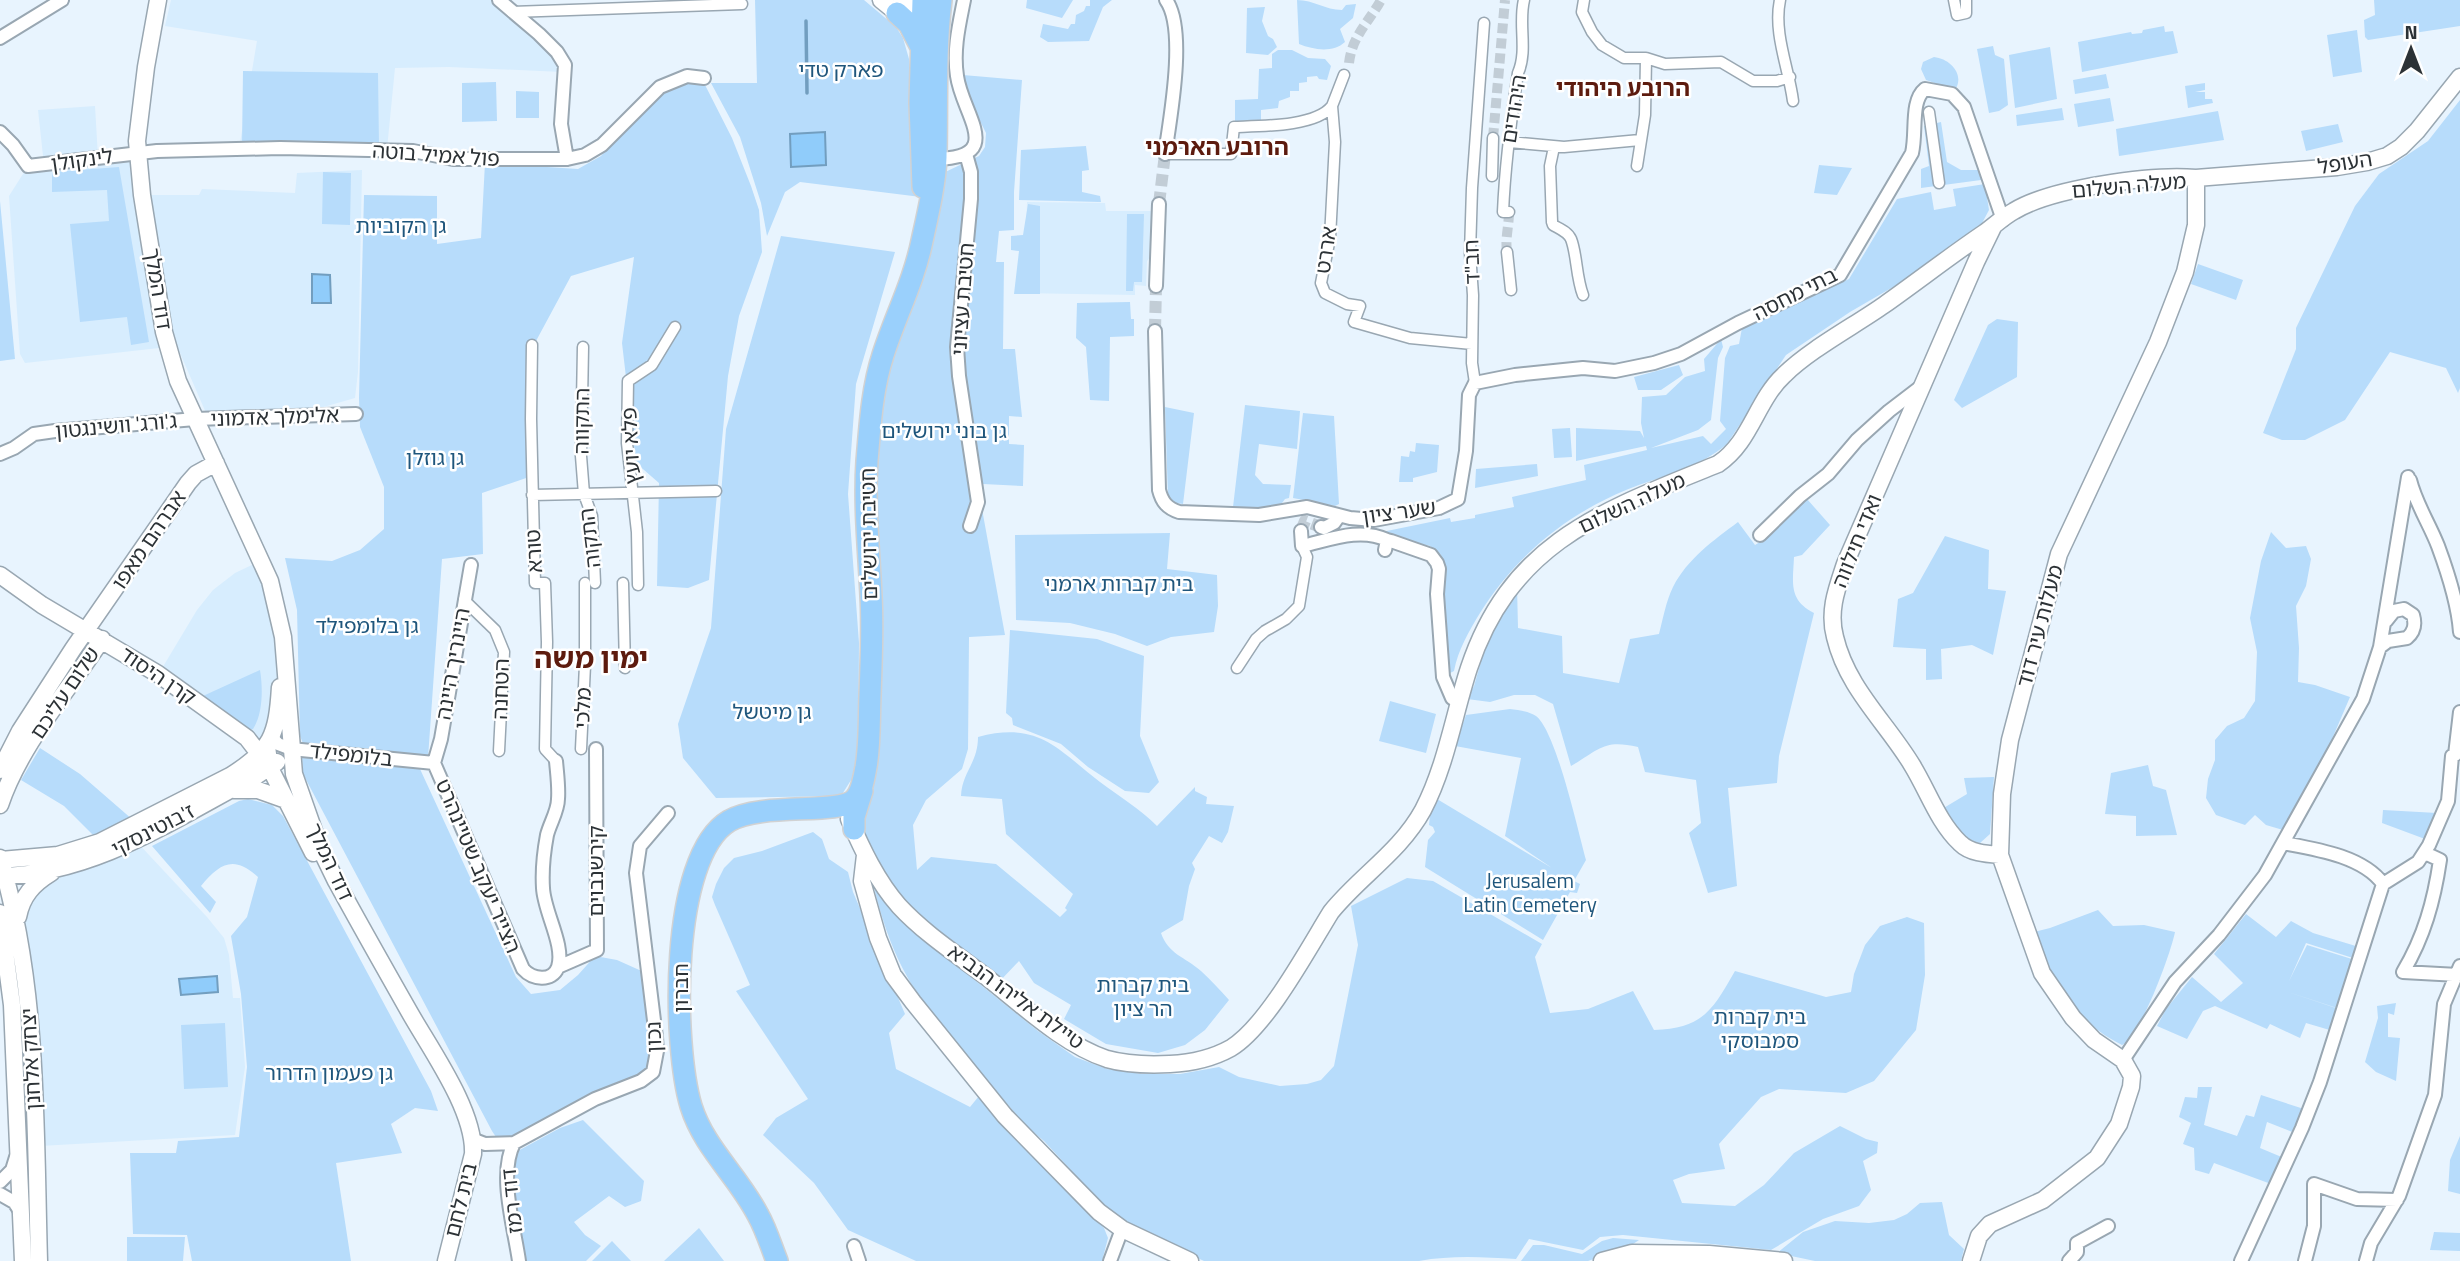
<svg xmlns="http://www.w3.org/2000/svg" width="2460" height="1261" font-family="'Titillium Web','Noto Sans Hebrew',sans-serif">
<rect width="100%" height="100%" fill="#e8f4fe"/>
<path fill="#d7edfe" d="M171 0H491L537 36 557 60 562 72 449 67 395 68 387 149H239L257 41 165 26Z
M95 106 98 157 137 153 143 195H199L202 189 295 193 297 173 362 170 358 372 355 398 320 408 206 413 177 346 25 363 20 354 9 196 28 166 44 165 38 110Z
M1027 202 1105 203 1106 211H1152V255L1147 261 1146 286 1135 285V295L1018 293 1026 235Z
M262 560 280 672V689L267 747 161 670 197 610 213 590 235 573Z
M135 840 207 917 224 938 229 955 233 998H240L245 1067 235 1135 40 1146 20 906 32 887Z"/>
<path fill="#b7dcfb" d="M755 0H864L896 27 903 38 909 59 912 111 921 197 800 182 785 192 767 236 761 203 740 137 711 83H757Z
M1027 0H1073L1062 18 1026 8Z
M1090 0H1112L1103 7 1089 41 1048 42 1040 37 1043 24 1068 29 1071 24H1075L1076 15 1084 11 1086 6H1090Z
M1297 0C1314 0 1325 10 1342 10L1346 5 1356 4 1353 18 1340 29 1345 42C1333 53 1314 50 1299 44Z
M2374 0H2460V26L2368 40 2365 37 2364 20 2375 15Z
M1265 7 1262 21 1268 36 1273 39 1277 47 1268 55 1246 53 1247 8Z
M2164 26 2165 32 2173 31 2178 53 2082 72 2078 42 2131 32 2132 34 2142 33 2143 30Z
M2357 30 2362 72 2333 77 2327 35Z
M1993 46 1995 55 2004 59 2008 105 1999 111 1989 113 1977 49Z
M2050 47 2057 99 2015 108 2009 55Z
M1278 50H1292L1308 58 1325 59 1331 66 1327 80 1319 79 1317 76 1307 77V82L1299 83V91H1290V97L1279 101 1278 108 1261 110V121L1235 122V100L1258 99 1259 69 1272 68V54Z
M1934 57C1951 59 1965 75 1955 90L1926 80 1921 69 1923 62Z
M243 71 378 73 379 146 242 145Z
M2106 74 2109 88 2075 94 2073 80Z
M963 75 1022 80 1014 192V230L999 231 996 262H1004L1003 349H1015L1022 417 1009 416V444L1024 445 1023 486 983 484 982 509 1005 635 969 637 968 749 962 769 926 800 913 825 917 870 931 857 996 864 1060 917 1067 910 1065 908 1073 894 1006 834 1002 799 961 796C962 772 978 763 978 737 1039 721 1057 749 1100 782 1120 797 1140 809 1157 826L1195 787V791L1207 797 1206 804 1234 806 1228 832 1222 843 1209 836 1192 863 1195 869 1189 886 1183 920 1161 933C1168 954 1185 957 1201 971 1211 980 1220 990 1229 1000L1205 1030 1185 1045 1158 1053 1106 1044 1064 1019 1071 1005 1034 983 1019 961 999 982 895 897 850 808 862 800 874 470 884 377 941 174 979 156 985 147 986 133 971 103Z
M687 80 703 81 732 138 751 186 759 210 762 252 739 316 728 376 709 580 688 588 657 586 659 483 636 463 622 343 634 257 571 276 529 354 532 476 482 493 483 554 442 559 428 758 304 746 300 736 297 610 285 558 332 561 360 550 384 529V487L360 427 359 398 364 195 437 196V244L481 238 485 163 578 169 601 156 648 100Z
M496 82 497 121 462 122V83Z
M2205 83V90L2195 92H2205V99H2212L2213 103 2188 108 2185 86Z
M516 91 539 92V118H516Z
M2110 98 2114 121 2078 127 2074 104Z
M2460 100V388L2458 393 2446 368 2390 352 2345 420 2305 440H2282L2263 433 2296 349V328L2355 206 2379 174 2428 141Z
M2062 108 2064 120 2017 126 2016 115Z
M2218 111 2224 140 2119 156 2116 129Z
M1941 122 1947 162 1961 170H1981V180L1921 188V169L1929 166 1924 126Z
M2338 124 2343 142 2306 151 2301 131Z
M1086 146 1089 170 1082 171V192L1100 196 1101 202 1019 200 1021 150Z
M1819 165 1852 168 1837 195 1814 193Z
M119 167 149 342 131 345 127 317 80 322 70 224 109 221 107 190 52 192V172Z
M323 172 351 173 350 225 322 224Z
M1985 184 1989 210 1980 227 1912 276 1850 312 1786 355 1727 444C1698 469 1660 476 1626 490 1564 516 1516 556 1480 613 1469 631 1458 650 1454 671L1448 674 1441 555 1430 546 1377 533 1450 518 1451 522 1475 518V515L1514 507 1512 497 1586 480 1584 465 1647 450 1646 446 1576 461V428L1640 431 1644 438 1641 423 1642 397 1666 395 1685 377 1705 371 1704 359 1721 339 1723 347 1718 358 1711 420 1698 430 1651 448 1703 436 1711 444 1726 429 1720 421 1725 358 1730 346 1739 344 1742 328 1849 279 1897 199 1931 192 1934 210 1956 206 1953 189Z
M0 201 15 359 0 361Z
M1028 204 1040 206V294H1014L1019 251 1011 250V236L1023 235Z
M1127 214H1144L1142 282H1134L1133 291H1126Z
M781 236 895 252 856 384 848 494 859 643 858 769 841 796 716 798 683 758 678 724 711 628 726 429Z
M2198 264 2243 280 2236 300 2191 284Z
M1130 302 1131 319H1134V336L1110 337 1109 401 1090 400 1086 347 1076 338 1077 303Z
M1997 319 2018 322 2017 377 1962 408 1954 400 1988 325Z
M1679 365 1683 375 1661 390H1638L1634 377Z
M1245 405 1300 411 1297 449 1259 444 1255 475 1263 484 1291 485 1289 498 1285 499 1279 507H1233Z
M1165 407 1194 413 1183 504 1169 502 1168 497Z
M1303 413 1334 416 1339 504 1335 506 1293 498Z
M1570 428 1572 457 1554 458 1552 429Z
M1416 443 1439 445 1437 472 1413 478V482H1399L1401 456 1409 457 1410 451 1415 452Z
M1537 464 1538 476 1475 488 1476 469Z
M1807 499 1830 525 1802 555 1794 557C1793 582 1788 600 1814 613L1779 756 1777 783 1728 788 1737 886 1708 893 1689 833 1701 823 1696 780 1645 772 1638 747C1604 739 1600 749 1571 766L1553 704 1535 695H1514L1490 702 1467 699 1474 686 1484 651 1517 586 1518 628 1562 636 1563 673 1619 683 1630 639 1659 634C1663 619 1666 601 1673 587 1687 559 1714 540 1738 522L1755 545 1770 536Z
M2271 532 2286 548 2306 546 2311 559 2306 586 2296 606 2299 648 2298 682 2315 685 2350 697 2329 746 2283 830 2266 825 2255 815 2245 825 2216 815 2206 798 2208 779 2215 760V740L2227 726 2244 718 2255 701 2257 652 2250 618 2261 561Z
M1170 533 1167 569 1217 575 1218 606 1214 632 1171 637 1147 646 1115 634 1070 623 1016 620 1015 535Z
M1945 536 1989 550 1988 589 2006 591 1993 655 1972 645 1941 649 1942 679 1926 680V649L1893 647 1898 599 1913 593Z
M1010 630 1097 639 1144 656 1140 736 1159 782 1149 793 1125 791 1088 767 1061 744 1013 725 1012 718 1006 713Z
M260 670C263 688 263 714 253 729L250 730 203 696Z
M1390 701 1436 714 1426 753 1379 741Z
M1510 709C1518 710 1529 711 1536 716 1556 731 1578 831 1586 860L1574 881 1580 884 1577 893 1570 892 1543 940 1425 867 1428 840 1435 832 1433 827 1429 825 1432 796 1552 868 1505 836 1521 758 1455 746 1466 715Z
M40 748 80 774 133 820 96 838 64 806 21 780Z
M302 757 420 769 516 977 531 994 560 990 578 975 595 956 617 960 646 973 653 1027 649 1070 632 1080 612 1085 512 1143H500L492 1131 303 774Z
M2148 765 2153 786 2166 790 2177 835 2136 836V816L2105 814 2111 773Z
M1994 777 1990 834 1980 843 1964 840 1942 809 1967 794 1964 778Z
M248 799 272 805 283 816 431 1091 438 1111 415 1108 391 1124 402 1153 336 1163 351 1261H192L187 1235 133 1234 130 1153H176L178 1141 239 1137 247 1067 241 994 231 936 247 917 258 877C234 855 220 863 201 886L216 902 210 913 152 846 239 801Z
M2383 810 2437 813 2425 839 2382 823Z
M813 832 822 839 829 859 848 872 853 892 905 1014 889 1033 896 1069 970 1107 979 1096 1104 1228 1108 1238 1102 1261H916L848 1230 814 1183 763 1135 776 1118 808 1099 736 991 750 985 715 905 712 897 716 884 724 868 734 858 762 851Z
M1407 878 1433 881 1542 944 1535 957 1550 1013 1588 1009 1633 991 1654 1030C1703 1028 1712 1011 1735 971L1826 997 1851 992 1854 974 1865 945 1880 926 1907 917 1924 923 1925 975 1916 1030 1874 1081 1846 1093 1779 1089 1761 1097 1719 1144 1725 1169 1689 1174 1673 1180 1682 1203 1735 1206 1764 1185 1794 1153 1840 1126 1866 1139 1878 1142 1877 1153 1863 1161 1871 1190 1859 1206 1823 1219 1771 1250 1623 1235 1600 1237 1583 1250 1529 1239 1516 1259C1484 1257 1451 1255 1419 1261H1204L1142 1232 1105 1207 1044 1141 1026 1126C987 1079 930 1022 903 969 890 944 881 916 874 888L909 927 1038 1031 1075 1057 1107 1069 1142 1074H1180L1219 1067 1239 1077 1280 1086 1307 1084 1321 1080 1334 1066 1358 945 1351 906Z
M2098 910 2113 926 2144 925 2175 932C2171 953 2140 1038 2122 1045 2072 1020 2052 981 2034 932L2050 928Z
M2246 914 2276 937 2291 921 2313 933 2359 947 2356 959 2306 943 2289 981 2307 945 2355 960 2340 1009 2285 991 2339 1009 2333 1031 2306 1023 2300 1038 2270 1024 2267 1029 2215 1006 2203 1011 2187 1039 2157 1026 2166 1009 2192 977 2221 1002 2243 983 2214 954Z
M2396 1003 2394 1015 2388 1013V1037L2400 1038 2396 1081 2376 1072 2365 1062 2378 1018 2377 1006Z
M225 1023 228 1087 184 1089 181 1025Z
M2198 1087H2212L2204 1125 2237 1136 2246 1115 2254 1117 2261 1095 2304 1109 2295 1133 2267 1122 2260 1148 2284 1158 2271 1184 2214 1163 2209 1174 2195 1170 2194 1148 2183 1144 2191 1123 2179 1117 2185 1097 2197 1098Z
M583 1120 644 1181 641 1201 625 1207 609 1196 574 1222 585 1235 601 1246 586 1261H524L513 1175 516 1152 560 1128Z
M2460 1136V1194L2448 1191 2450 1160Z
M1942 1202 1949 1235 1964 1249 1961 1261H1815L1777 1253 1803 1232 1835 1221 1869 1223 1894 1220 1907 1214 1920 1203Z
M699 1228 724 1261H664Z
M2434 1232 2460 1233V1251L2430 1250Z
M127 1237H185L183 1261H127Z
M1613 1238 1639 1240 1630 1246 1588 1261H1521L1533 1245H1544L1582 1254 1602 1241Z
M612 1241 631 1261H592Z"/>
<path fill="#90ccfa" stroke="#729ebf" stroke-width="2" d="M825 132 826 165 791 167 790 134Z
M312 274 330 275 331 303H312Z
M217 976 218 992 181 995 179 979Z"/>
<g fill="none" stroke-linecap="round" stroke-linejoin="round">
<path stroke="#729ebf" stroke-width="3.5" d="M806 21 807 93"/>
<path stroke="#c2cdd6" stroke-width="10" stroke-dasharray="10 5" stroke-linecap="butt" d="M1349 63C1352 36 1369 22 1381 0
M1493 138 1505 0
M1507 252C1505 238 1509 226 1509 212"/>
<path stroke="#c2cdd6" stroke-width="12" stroke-dasharray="12 6" stroke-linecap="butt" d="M1159 204 1165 154
M1155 331 1156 286
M1301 531 1305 521 1321 527"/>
<defs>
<path id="pedestrian" d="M1584 0 1582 12 1592 32 1602 45 1624 58H1646L1665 64 1721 62 1753 81H1777L1790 77
M1780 0C1773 33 1789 69 1793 101
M1954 0 1957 15 1966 13V0
M512 12 742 4
M1344 75 1332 106 1335 142 1330 238 1321 283 1325 293 1347 304 1360 306 1354 322 1410 338 1472 344
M1929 112 1939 183
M1509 142 1564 147 1640 140
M1554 147 1550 166 1552 222 1553 225C1560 229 1568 232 1571 239 1577 254 1576 277 1583 295
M1165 154H1231L1234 127C1259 126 1316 127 1332 106
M1637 166 1645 115 1646 58
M1492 176 1493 138
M1509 212H1503C1505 165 1511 119 1518 73 1528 50 1518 24 1524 0
M1507 252 1511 290
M532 345 531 419 535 583H545L547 642 545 749 556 761
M583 347 581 456 584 494 592 516 595 583
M1475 383 1472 363 1473 295 1470 253 1472 188 1484 23
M532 495 716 491
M623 583 625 668
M638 585 637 532 627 443 628 381 652 365 675 327
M464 600 495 630 504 652 499 751
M1237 668 1256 639 1265 631 1286 619 1299 606 1307 557 1302 546
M581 749 585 665V583"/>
<path id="minor" d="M499 0 539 34 557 52 565 65 561 124 567 159
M0 38 62 0
M0 132 13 145 28 166 157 151 280 148 413 151 453 159H567L585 155 602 145 660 87 687 76 704 78
M966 154 971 172V199L957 347 959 376 978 502 970 526
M1165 154C1170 119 1187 29 1166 0
M931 159C1009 160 962 115 957 76 953 50 959 25 964 0
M1156 286 1159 204
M1155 331 1159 490C1162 502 1167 508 1179 512L1259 515 1307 507 1350 518 1374 520 1439 508 1458 499 1466 451 1469 395 1475 383 1515 375 1583 368 1615 371 1654 363 1681 354 1738 323 1840 275 1912 153C1917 132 1910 101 1925 89L1952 94 1964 107 2003 220
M0 454 14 448 34 434 55 431 195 419 356 414
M2410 480C2416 504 2429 523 2438 546 2448 573 2458 603 2460 632
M1321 527 1324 528 1334 523 1339 516
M1301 531 1302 546C1329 540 1360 527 1387 540
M1760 535 1800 496 1828 474 1857 440 1889 411 1923 385
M1385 550 1387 540 1391 541 1431 555 1437 563 1439 569 1437 594 1443 677 1452 698 1458 702
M2380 647 2388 641 2407 638C2414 632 2416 625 2413 615L2404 609 2394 611 2386 621
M272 738 278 744 291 749 434 763
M434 763 523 969C532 979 552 983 558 967 565 945 544 912 543 888 542 872 544 851 547 835 550 823 558 811 558 799 559 787 557 773 556 761
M434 763 441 739 471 565
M2425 853 2440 860C2434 901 2424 937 2403 972L2458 975
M2383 884 2418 862 2429 845 2448 801 2452 756 2455 755 2460 712
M558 967 597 950 596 749
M2123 1060 2175 982 2219 935 2265 875 2363 699 2380 647 2408 477
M472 1139 485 1144 514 1143 595 1099 641 1081 653 1072 657 1051 656 1037 636 873 640 846 668 813
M514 1143C498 1174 514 1226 519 1261
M0 1182 12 1170 16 1157
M0 1194 14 1202 22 1214
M854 1246 859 1261
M1110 1261 1122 1229
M2069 1261 2077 1252V1243L2108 1226
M2241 1261 2302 1128 2320 1082 2383 884C2363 856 2315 849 2283 843
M2305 1261 2314 1226V1184L2357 1199 2397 1200
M2366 1261 2371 1243 2399 1196 2435 1095 2444 1004 2460 966"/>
<path id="tertiary" d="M158 0 146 67 137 141 142 195 164 332 178 381 270 581 283 637 294 774 320 848 336 881C360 925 385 969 410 1013 431 1050 475 1111 473 1154L446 1261
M881 0 897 13 906 17
M902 0 931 11
M1993 227 1976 262 1845 564C1837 588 1828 611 1835 637 1847 688 1886 722 1912 765 1928 791 1938 822 1960 843 1970 853 1986 854 2000 855
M0 575 42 605 158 674 247 738 264 760
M267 747 270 768 313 853
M0 770 20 731 73 649 188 483 196 474 216 463
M234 790H258L286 800
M0 805C20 745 68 691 102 639
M849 819C862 849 877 881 899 906 924 933 956 954 985 976 1021 1004 1064 1045 1107 1059 1128 1065 1149 1065 1170 1064 1191 1063 1213 1058 1231 1048 1267 1026 1308 949 1331 912 1360 876 1400 852 1423 810 1446 766 1454 714 1469 668 1511 541 1605 510 1718 464 1751 442 1756 401 1784 375 1809 350 1854 326 1884 305 1918 281 1950 256 1984 233 1994 226 2003 217 2014 211 2052 188 2152 174 2196 178L2337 167 2367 162 2387 156 2401 147 2417 131 2460 77
M865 855 862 881 878 938 893 975 913 1002 1005 1116 1099 1212 1122 1229 1190 1261
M0 858C39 987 35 1127 39 1261
M0 860 58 855 100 842 230 776C272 750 277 735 280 687
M0 876C95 874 174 819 256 776L277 762
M0 913 12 1005 23 1261
M18 917C22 896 33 884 51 873
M1602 1261 1632 1253 1709 1254 1784 1261
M1971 1261 1979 1236 1990 1224 2043 1200 2097 1158 2119 1124 2131 1087 2132 1076 2123 1060 2094 1040 2073 1018 2042 973 2000 855 2002 794 2010 740 2059 554 2158 342 2185 272 2196 225V178"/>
<path id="trunk" d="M897 13 909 24 920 45
M923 187 920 103 923 0
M854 829V817L862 791
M777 1261C771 1246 766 1229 758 1215 738 1176 704 1148 691 1106 673 1046 669 857 729 821 761 802 838 815 854 800 862 793 864 777 866 767 870 744 869 720 870 696 871 663 873 630 871 596 869 551 864 506 867 461 870 426 872 389 883 355 895 317 914 281 922 241 928 214 935 184 936 157 937 104 935 52 941 0"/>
</defs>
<use href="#pedestrian" stroke="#99a7b2" stroke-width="13"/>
<use href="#minor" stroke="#99a7b2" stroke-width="16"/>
<use href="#tertiary" stroke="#99a7b2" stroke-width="19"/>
<use href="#trunk" stroke="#d1d2d3" stroke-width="24"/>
<use href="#pedestrian" stroke="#fff" stroke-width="10"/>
<use href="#minor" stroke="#fff" stroke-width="12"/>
<use href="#tertiary" stroke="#fff" stroke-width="16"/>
<use href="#trunk" stroke="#9ad0fc" stroke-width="21"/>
</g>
<g text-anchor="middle" stroke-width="5" stroke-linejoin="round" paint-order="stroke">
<g font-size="21" fill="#1f567c" stroke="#fff">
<text x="841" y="77">פארק טדי</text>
<text x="401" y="233">גן הקוביות</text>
<text x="944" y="438">גן בוני ירושלים</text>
<text x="435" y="465">גן גוזלן</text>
<text x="1119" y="591">בית קברות ארמני</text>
<text x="367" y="633">גן בלומפילד</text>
<text x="772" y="719">גן מיטשל</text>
<text x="1530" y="888">Jerusalem<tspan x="1530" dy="24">Latin Cemetery</tspan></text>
<text x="1143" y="992">בית קברות<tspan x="1143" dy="24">הר ציון</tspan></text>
<text x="1760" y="1024">בית קברות<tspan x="1760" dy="24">סמבוסקי</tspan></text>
<text x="329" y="1080">גן פעמון הדרור</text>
</g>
<g font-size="21" fill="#2c3236" stroke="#fff">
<text transform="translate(1514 109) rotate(-81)" y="7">היהודים</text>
<text transform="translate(436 155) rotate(4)" y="7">פול אמיל בוטה</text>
<text transform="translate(82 160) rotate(-8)" y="7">לינקולן</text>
<text transform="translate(2345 163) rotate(-9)" y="7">העופל</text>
<text transform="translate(2129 186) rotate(-5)" y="7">מעלה השלום</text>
<text transform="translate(1326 250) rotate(-82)" y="7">אררט</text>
<text transform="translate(1472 262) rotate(-92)" y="7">חב"ד</text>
<text transform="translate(158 289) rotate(81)" y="7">דוד המלך</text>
<text transform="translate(1795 294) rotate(-27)" y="7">בתי מחסה</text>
<text transform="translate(963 299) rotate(-86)" y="7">חטיבת עציוני</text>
<text transform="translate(275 417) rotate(-2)" y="7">אלימלך אדמוני</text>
<text transform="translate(582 421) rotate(-89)" y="7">התקווה</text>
<text transform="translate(116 426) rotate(-5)" y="7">ג'ורג' וושינגטון</text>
<text transform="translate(631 446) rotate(-93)" y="7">פלא יועץ</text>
<text transform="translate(1632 503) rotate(-25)" y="7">מעלה השלום</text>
<text transform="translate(1399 512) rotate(-8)" y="7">שער ציון</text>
<text transform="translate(869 534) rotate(-91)" y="7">חטיבת ירושלים</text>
<text transform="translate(590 538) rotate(-97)" y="7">התקוה</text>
<text transform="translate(149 540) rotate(-56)" y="7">אברהם מאפו</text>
<text transform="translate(1857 541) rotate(-68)" y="7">ואדי חילווה</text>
<text transform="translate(534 551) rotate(-93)" y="7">טורא</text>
<text transform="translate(2040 626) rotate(-75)" y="7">מעלות עיר דוד</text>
<text transform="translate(453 664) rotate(-80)" y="7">היינריך היינה</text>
<text transform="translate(158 676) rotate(34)" y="7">קרן היסוד</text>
<text transform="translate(501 689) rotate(-88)" y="7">הטחנה</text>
<text transform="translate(65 693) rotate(-56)" y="7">שלום עליכם</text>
<text transform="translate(583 708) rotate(-87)" y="7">מלכי</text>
<text transform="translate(351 755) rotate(6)" y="7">בלומפילד</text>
<text transform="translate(153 830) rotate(-27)" y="7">ז'בוטינסקי</text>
<text transform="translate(330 862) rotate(65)" y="7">דוד המלך</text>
<text transform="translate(478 866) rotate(67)" y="7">הצייר יעקב שטיינהרט</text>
<text transform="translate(596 871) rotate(-90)" y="7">קירשנבוים</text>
<text transform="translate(681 988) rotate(-90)" y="7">חברון</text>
<text transform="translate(1016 997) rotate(36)" y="7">טיילת אליהו הנביא</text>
<text transform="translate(654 1037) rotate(-92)" y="7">נכון</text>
<text transform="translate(31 1059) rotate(-93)" y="7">יצחק אלחנן</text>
<text transform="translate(461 1200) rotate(-76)" y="7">בית לחם</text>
<text transform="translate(512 1201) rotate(-96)" y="7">דוד רמז</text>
</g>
<g font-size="23" font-weight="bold" fill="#5d1b0e" stroke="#fff">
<text x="1623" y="96">הרובע היהודי</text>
<text x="1217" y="155">הרובע הארמני</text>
</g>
<g font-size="28" font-weight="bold" fill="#5d1b0e" stroke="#fff">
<text x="591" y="668">ימין משה</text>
</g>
</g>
<g transform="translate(2411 49)" stroke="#ffffff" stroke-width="5" paint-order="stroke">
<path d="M0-5L12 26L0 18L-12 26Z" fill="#2c3236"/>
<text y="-10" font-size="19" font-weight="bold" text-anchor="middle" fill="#2c3236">N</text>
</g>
</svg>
